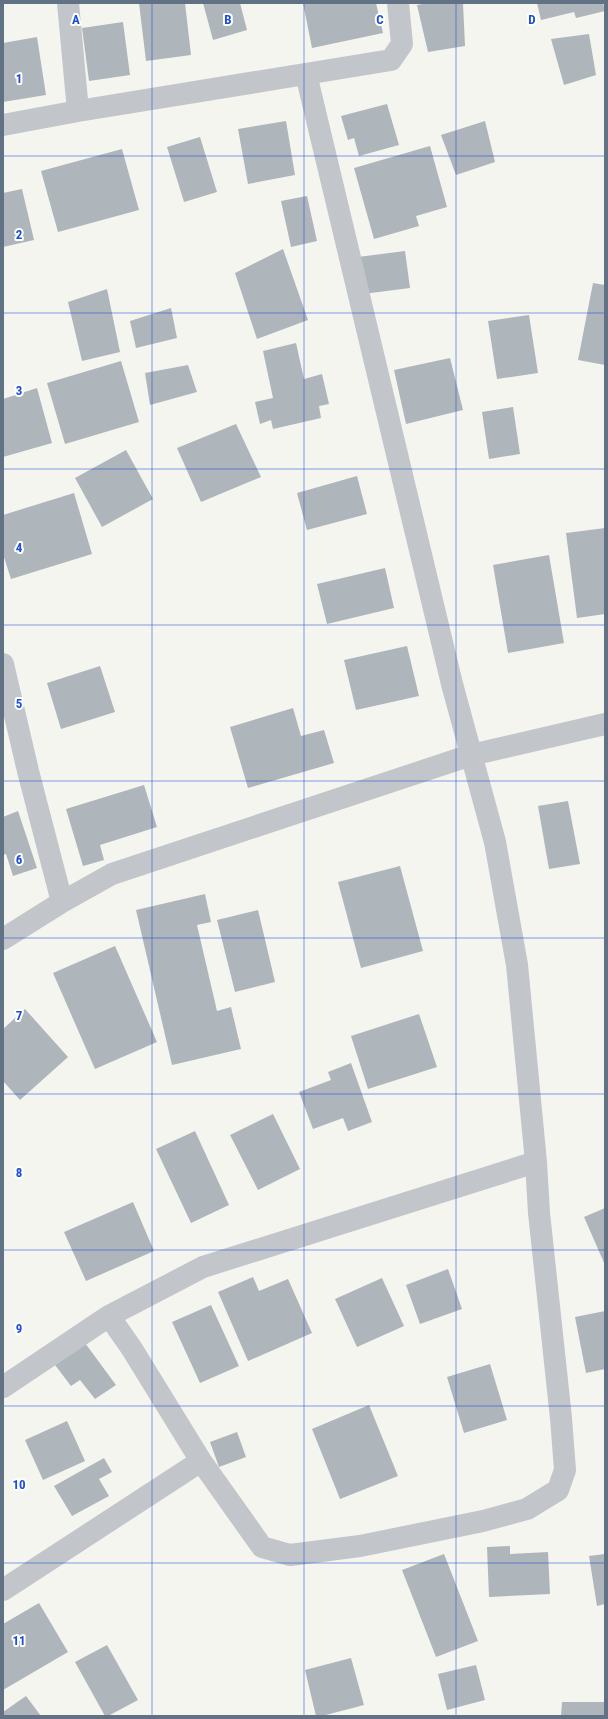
<svg xmlns="http://www.w3.org/2000/svg" width="608" height="1719" font-family="'Roboto Condensed',sans-serif">
<rect width="100%" height="100%" fill="#f5f5f0"/>
<path fill="#aeb5bb" d="M139 3H185L191 55 146 61Z
M203 3H240L247 30 213 40Z
M303 3H376L383 33 312 48Z
M428 3H463L465 46 428 52 417 5Z
M537 3H603L605 11 576 18 574 12 541 20Z
M123 22 130 75 89 81 82 28Z
M589 34 596 75 564 85 551 39Z
M37 37 46 95 3 102V43Z
M387 104 399 145 359 156 354 138 348 140 341 116Z
M286 121 295 175 248 184 238 129Z
M485 121 495 162 456 175 441 135Z
M200 137 217 192 184 202 167 147Z
M430 146 447 207 416 216 419 226 374 239 354 168Z
M122 149 139 210 58 232 41 171Z
M22 189 34 240 3 247V193Z
M307 196 317 241 291 247 281 201Z
M283 249 308 320 257 339 235 273Z
M405 251 410 288 363 294 358 257Z
M593 283 605 285V365L578 360Z
M107 289 120 352 82 361 68 302Z
M171 308 177 338 136 348 130 321Z
M529 315 538 373 497 379 488 321Z
M296 343 304 379 322 374 329 404 319 406 321 418 273 429 271 420 260 424 255 402 273 398 263 351Z
M450 358 463 410 406 424 394 370Z
M121 361 139 422 65 444 47 383Z
M188 365 197 392 150 405 145 373Z
M37 388 52 443 3 457V399Z
M513 407 520 454 489 459 482 412Z
M236 424 261 477 201 502 177 448Z
M126 450 153 499 102 527 75 478Z
M357 476 367 514 307 530 297 493Z
M74 493 92 554 11 579 3 554V515Z
M605 528V614L577 618 566 533Z
M549 555 564 643 508 653 493 565Z
M385 568 394 608 327 624 317 584Z
M407 646 419 696 356 710 344 660Z
M100 666 115 712 61 729 47 683Z
M293 708 301 736 324 730 334 763 248 788 230 727Z
M144 785 157 827 100 845 104 860 83 866 66 809Z
M568 801 580 864 549 869 538 806Z
M18 811 37 868 13 876 6 854 3 855V817Z
M400 866 423 951 361 968 338 882Z
M205 894 211 922 197 925 217 1011 231 1007 241 1049 172 1065 136 910Z
M258 910 275 982 235 992 217 920Z
M115 946 157 1042 95 1069 53 973Z
M25 1009 68 1057 20 1100 3 1081V1029Z
M419 1014 437 1067 368 1089 351 1036Z
M351 1063 372 1122 348 1131 343 1118 313 1129 299 1092 331 1080 328 1072Z
M273 1114 300 1169 258 1190 230 1135Z
M195 1131 229 1205 191 1223 156 1149Z
M133 1202 154 1251 86 1281 64 1232Z
M605 1208V1265L584 1217Z
M448 1269 462 1309 420 1324 406 1285Z
M253 1277 259 1291 288 1279 312 1333 248 1361 218 1292Z
M382 1278 404 1326 357 1347 335 1299Z
M211 1305 239 1366 200 1383 172 1322Z
M605 1311V1369L586 1373 575 1317Z
M85 1343 116 1385 95 1399 80 1380 71 1386 55 1365Z
M490 1364 507 1420 464 1433 447 1377Z
M369 1405 398 1476 340 1499 312 1429Z
M67 1421 85 1461 43 1480 25 1440Z
M237 1432 246 1457 219 1467 210 1442Z
M104 1458 112 1472 99 1479 109 1496 72 1516 54 1486Z
M510 1546V1554L548 1552 550 1594 489 1597 487 1547Z
M444 1554 478 1641 436 1657 402 1570Z
M605 1554V1604L597 1606 589 1556Z
M39 1603 68 1652 3 1690V1624Z
M107 1645 138 1700 108 1716H105L75 1662Z
M351 1658 364 1705 322 1716H316L305 1670Z
M476 1665 485 1700 447 1710 438 1674Z
M26 1696 41 1716H3V1712Z
M562 1702H605V1716H561Z"/>
<g fill="none" stroke-linecap="round" stroke-linejoin="round">
<path stroke="#c2c5c9" stroke-width="22" d="M68 3 78 111
M3 125 78 111 391 60 402 44 398 3
M3 664 28 771 62 902
M3 939 62 902 112 874 471 755 605 724
M109 1316 132 1349 201 1461 262 1547 290 1555 360 1546 483 1521 527 1509 558 1490 565 1470 561 1418 539 1213 536 1162 517 965 495 842 452 684 306 74
M3 1387 109 1316 203 1267 536 1162
M3 1590 201 1461"/>
</g>
<path fill="none" stroke="#1d4ed8" stroke-width="1" stroke-opacity="0.55" d="M152 3V1716M304 3V1716M456 3V1716M3 156H605M3 313H605M3 469H605M3 625H605M3 781H605M3 938H605M3 1094H605M3 1250H605M3 1406H605M3 1563H605"/>
<g font-size="13" text-anchor="middle" font-weight="bold" fill="#1d4ed8" stroke="#fff" stroke-width="4" stroke-linejoin="round" paint-order="stroke">
<text x="76" y="24">A</text>
<text x="228" y="24">B</text>
<text x="380" y="24">C</text>
<text x="532" y="24">D</text>
<text x="19" y="83">1</text>
<text x="19" y="239">2</text>
<text x="19" y="395">3</text>
<text x="19" y="552">4</text>
<text x="19" y="708">5</text>
<text x="19" y="864">6</text>
<text x="19" y="1020">7</text>
<text x="19" y="1177">8</text>
<text x="19" y="1333">9</text>
<text x="19" y="1489">10</text>
<text x="19" y="1645">11</text>
</g>
<rect width="608" height="1719" fill="none" stroke="#617284" stroke-width="8"/>
</svg>
